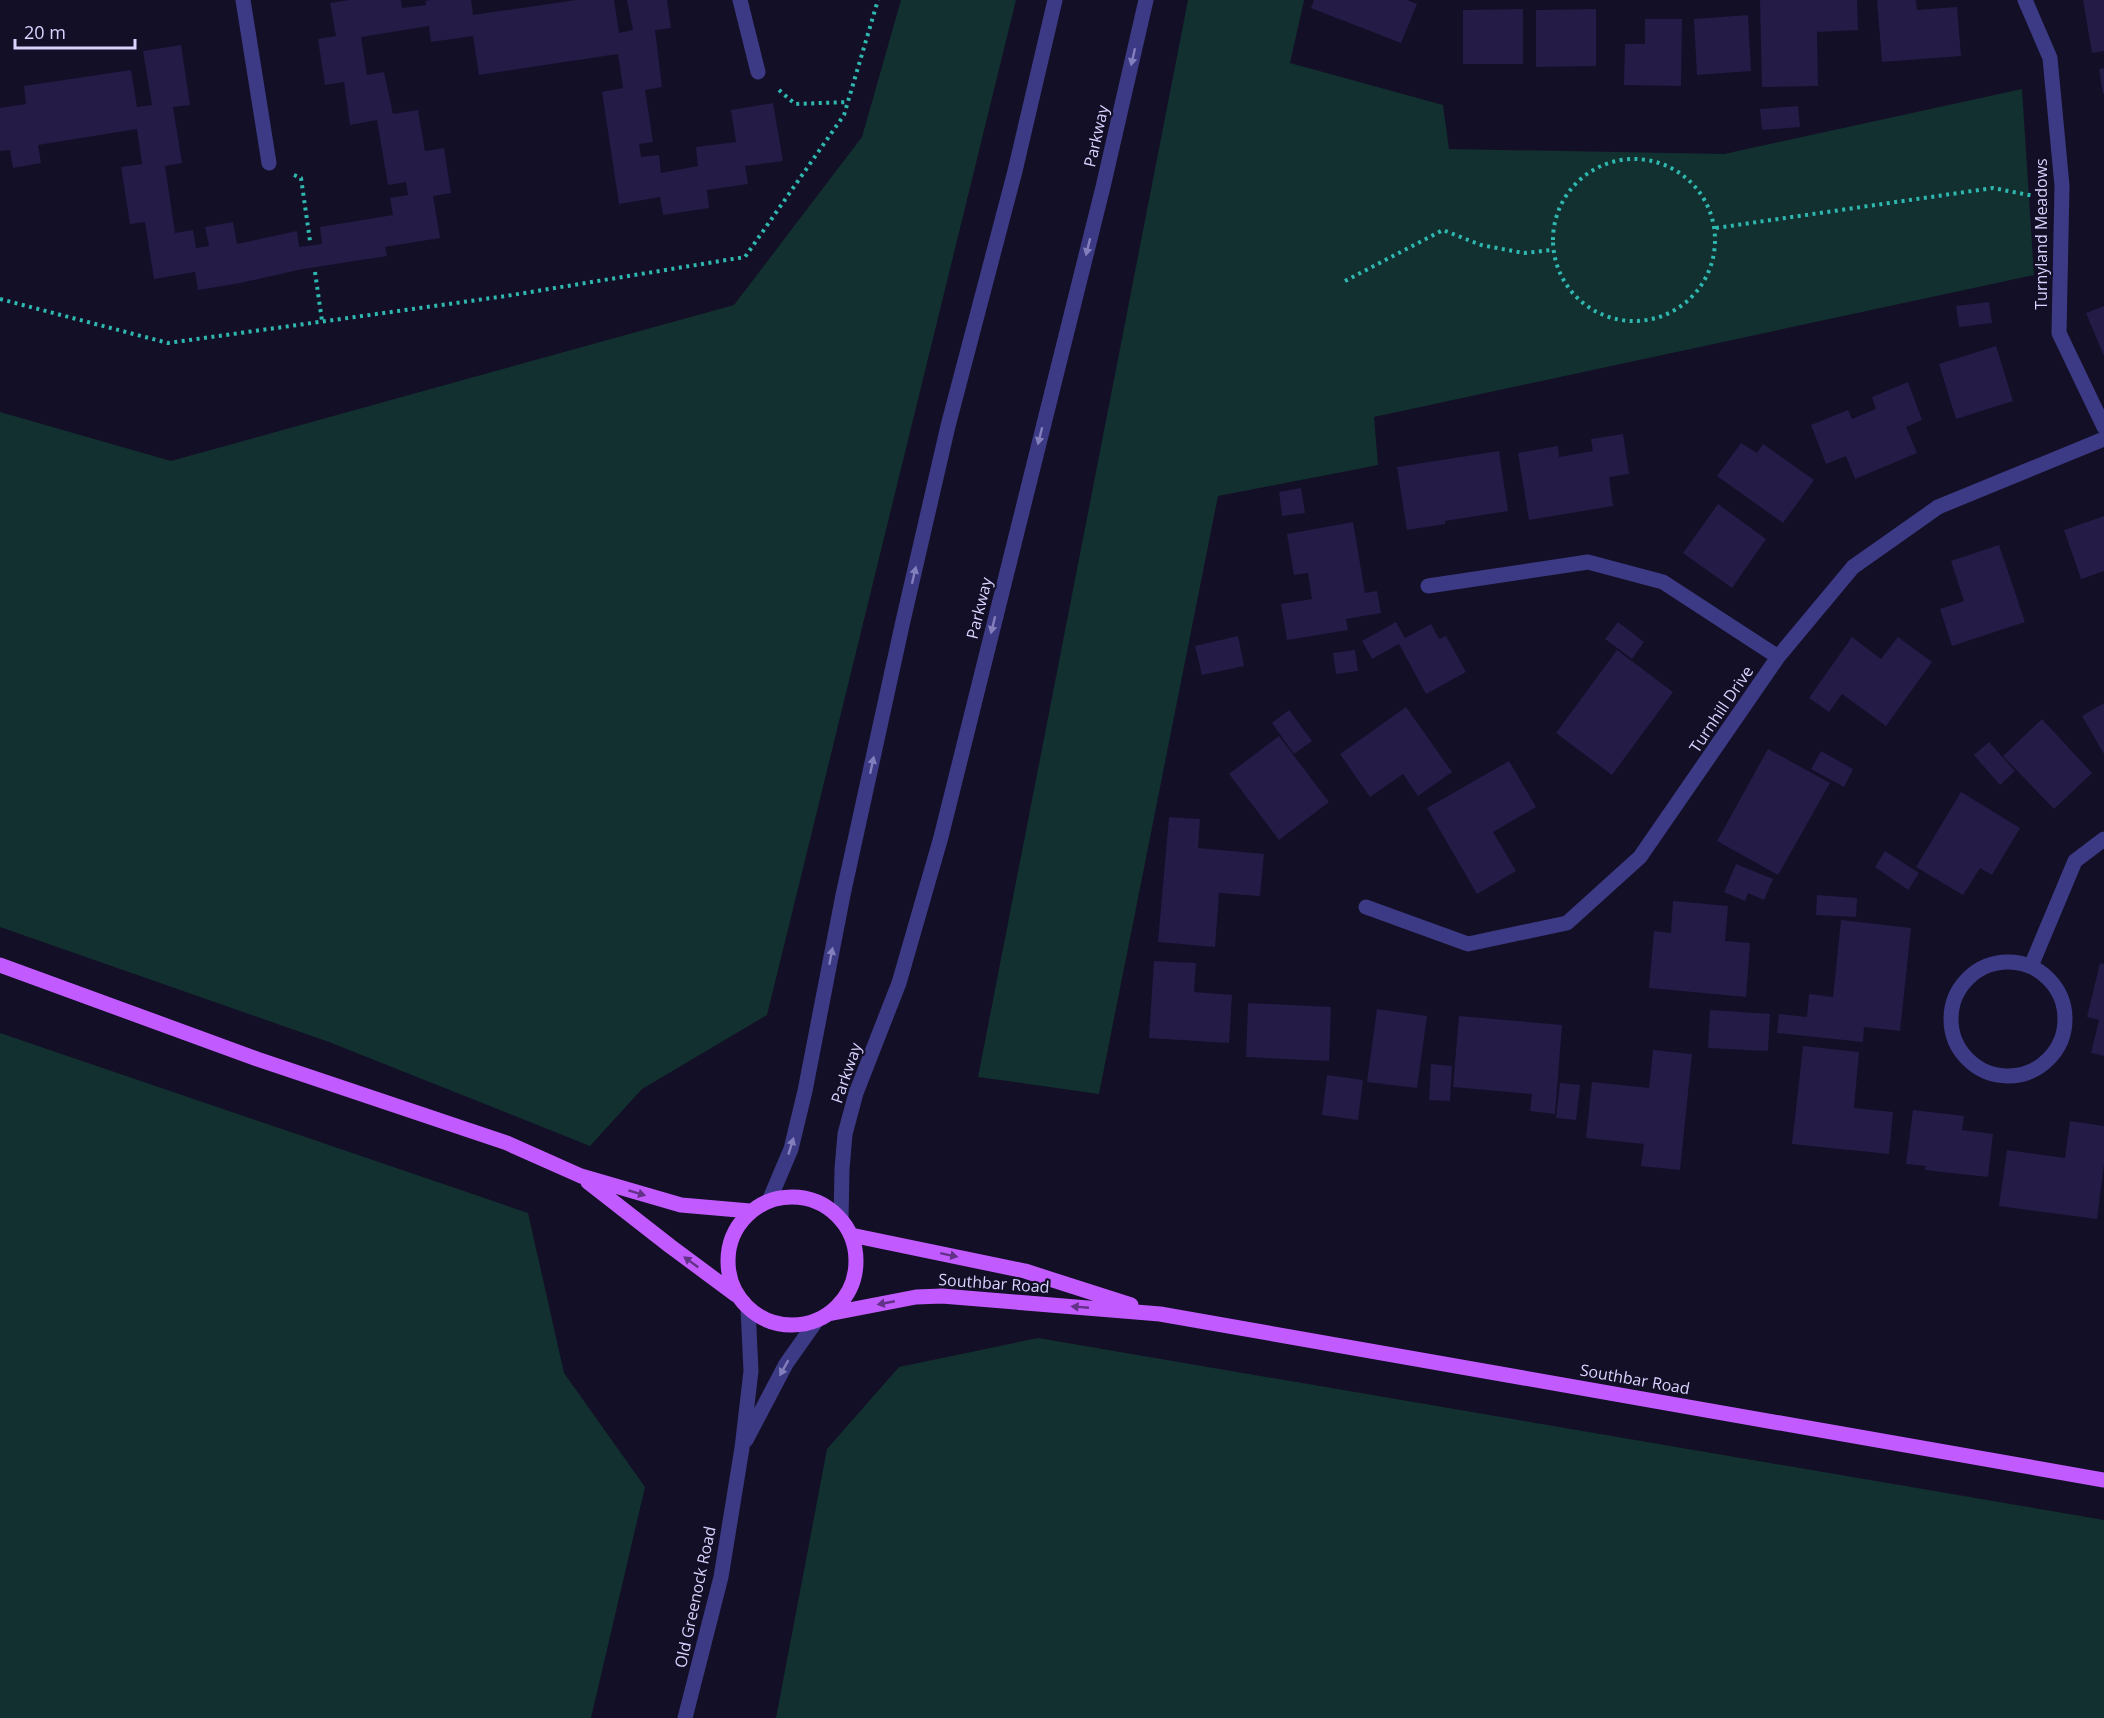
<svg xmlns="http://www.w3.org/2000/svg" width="2104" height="1718" font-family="'Open Sans',sans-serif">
<rect width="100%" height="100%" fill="#130f26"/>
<path fill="#12302f" d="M901 0H1016L767 1015 642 1089 590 1146 329 1042 0 927V412L171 461 734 305 862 137Z
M1188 0H1304L1290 63 1443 105 1449 149 1724 154 2022 89 2034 275 1374 417 1378 465 1218 496 1099 1094 978 1077Z
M0 1033 528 1213 564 1373 645 1487 591 1718H0Z
M1038 1338 2104 1520V1718H776L827 1449 899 1367Z"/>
<path fill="#241b47" d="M349 0H401L402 8 426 5 425 1 432 0H471L473 15 576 0H614L619 33 633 30 627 0H667L671 28 655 30 662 87 645 90 653 142 639 144 641 157 659 155 661 173 698 166 696 147 736 142 731 110 773 103 783 161 745 166 748 184 707 190 709 208 663 215 660 197 619 204 602 92 623 88 618 54 479 75 473 36 431 42 429 26 361 37 367 75 384 72 393 114 418 110 425 151 444 148 451 193 433 196 440 238 385 247 387 256 303 269 240 283 198 290 195 272 154 279 145 222 130 224 121 167 142 164 137 129 38 145 41 163 13 168 10 150 0 151V108L26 104 24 86 131 70 137 107 152 105 143 51 181 45 190 105 173 107 182 163 165 166 175 233 193 230 196 248 209 246 205 227 233 222 237 244 297 231 299 247 322 244 320 227 393 215 390 198 408 195 406 182 388 185 377 120 350 125 344 82 325 85 318 39 336 36 330 3Z
M1314 0H1407L1417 4 1401 43 1311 8Z
M1760 0H1857L1858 30 1817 32 1818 86 1762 87Z
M1877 0H1916L1917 10 1957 7 1961 56 1882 62Z
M2083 0H2104V51L2092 53Z
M1523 9V64H1463V10Z
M1596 9V66L1536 67V10Z
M1748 15 1751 71 1697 75 1694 19Z
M1645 19H1682L1681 86 1624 85 1625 44H1645Z
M2104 68V93L2103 94 2099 69Z
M1798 106 1800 127 1762 130 1760 109Z
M1989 302 1992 323 1959 327 1956 306Z
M2104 306V356L2086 313Z
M1996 346 2013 401 1956 419 1939 364Z
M1908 382 1922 420 1906 427 1917 453 1855 479 1846 456 1826 464 1811 425 1848 410 1852 419 1876 409 1872 397Z
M1623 434 1629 474 1609 477 1613 506 1529 520 1518 453 1558 446 1559 457 1593 451 1591 439Z
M1741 443 1757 453 1763 444 1814 480 1783 523 1717 476Z
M1499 451 1508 511 1445 521V524L1407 530 1397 467Z
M1301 488 1305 513 1282 516 1279 492Z
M1718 504 1766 539 1732 588 1683 553Z
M2104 516V571L2081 579 2064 530Z
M1353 522 1365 593 1377 591 1381 613 1346 619 1348 630 1287 640 1281 604 1312 599 1308 573 1294 575 1287 534Z
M1999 545 2025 622 1952 646 1940 609 1964 601 1951 561Z
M1396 622 1405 638 1431 624 1439 639 1446 636 1466 672 1426 694 1399 644 1372 659 1362 641Z
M1618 622 1644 642 1632 659 1605 639Z
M1238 636 1244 666 1202 675 1195 646Z
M1852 637 1881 659 1898 637 1932 662 1886 726 1842 694 1829 712 1809 698Z
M1355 650 1358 671 1336 674 1333 653Z
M1617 650 1673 692 1612 775 1556 733Z
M2104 703V754L2082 716Z
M1406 707 1452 772 1418 796 1403 774 1370 797 1340 754Z
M1289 710 1312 741 1294 754 1272 723Z
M2042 719 2092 773 2054 809 2003 756Z
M1279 736 1329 802 1279 840 1229 774Z
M1989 742 2015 771 2000 785 1974 755Z
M1768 749 1830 783 1778 875 1717 841Z
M1821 751 1853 769 1844 787 1811 769Z
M1509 761 1536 807 1493 832 1516 871 1477 894 1427 808Z
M1961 792 2020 828 1992 875 1980 868 1963 895 1916 867Z
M1169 817 1200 819 1198 848 1264 854 1260 896 1219 893 1215 947 1158 942Z
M1885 851 1919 873 1908 890 1875 867Z
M1736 864 1773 879 1764 900 1748 893 1745 901 1724 892Z
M1817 895 1857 898 1856 917 1816 915Z
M1673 901 1728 906 1725 941 1750 943 1746 997 1649 988 1654 931 1671 933Z
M1841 920 1911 928 1900 1031 1864 1027 1863 1042 1777 1033 1779 1014 1807 1017 1809 994 1833 997Z
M1154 961 1196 963 1194 992 1232 995 1229 1043 1149 1038Z
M2100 963 2104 964V1056L2091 1053 2099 1020 2087 1017Z
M1248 1003 1331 1007 1329 1061 1246 1057Z
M1377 1009 1427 1016 1417 1088 1367 1082Z
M1710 1010 1770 1014 1768 1051 1708 1048Z
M1459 1016 1562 1025 1555 1114 1530 1111 1532 1094 1453 1087Z
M1803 1046 1859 1052 1854 1108 1893 1112 1889 1154 1792 1144Z
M1653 1050 1692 1054 1680 1170 1641 1166 1644 1144 1586 1138 1592 1082 1649 1088Z
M1431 1064 1452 1066 1450 1101 1429 1100Z
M1327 1075 1363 1080 1358 1120 1322 1115Z
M1560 1083 1580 1085 1576 1120 1556 1118Z
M1913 1110 1964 1116 1962 1130 1993 1134 1988 1177 1925 1170 1926 1166 1906 1164Z
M2070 1121 2104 1126V1164L2097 1219 1999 1206 2007 1150 2065 1158Z"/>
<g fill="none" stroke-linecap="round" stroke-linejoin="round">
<path stroke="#2fb8b0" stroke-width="4" stroke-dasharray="3 4.5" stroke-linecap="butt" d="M779 90 795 104 848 102
M1553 240a81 81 0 1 1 162 0a81 81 0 1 1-162 0Z
M294 175 301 178 310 241
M1716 228 1993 188 2034 196
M315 272 322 321
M1345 281 1443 230 1481 245 1524 253 1552 250
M0 299 168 343 506 296 745 257 844 115 878 0"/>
<path stroke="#3d3a85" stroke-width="15" d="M243 0 269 163
M740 0 758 72
M2025 0 2050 58 2062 186 2059 333 2104 427
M1428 586 1588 562 1663 582 1778 657
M1366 907 1468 944 1567 923 1640 857 1778 657 1853 567 1938 507 2104 439
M1951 1019a57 57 0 1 1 114 0a57 57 0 1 1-114 0Z
M2031 966 2075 861 2104 839"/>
<path stroke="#3d3a85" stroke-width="15" d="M769 1201 791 1149 805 1091 843 895 903 621 948 426 1015 171 1055 0
M841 1220 842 1169 845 1134 856 1093 899 983 941 837 1103 187 1146 0
M746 1440 786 1364 817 1320
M685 1718 721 1577 742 1448 751 1371 748 1309"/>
<path stroke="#c25bff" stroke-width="15" d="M0 965 257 1059 507 1143 581 1176 681 1205 750 1211
M588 1182 670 1246 736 1295
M728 1261a64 64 0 1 1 128 0a64 64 0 1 1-128 0Z
M851 1235 1025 1271 1131 1305
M828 1314 916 1297 942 1296 1160 1314 2104 1480"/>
</g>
<defs><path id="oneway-solid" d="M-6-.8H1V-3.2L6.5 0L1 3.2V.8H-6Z" transform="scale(1.5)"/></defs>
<g fill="#837fbc">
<use href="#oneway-solid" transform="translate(1133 57) rotate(103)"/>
<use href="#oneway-solid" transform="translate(1088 247) rotate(104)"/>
<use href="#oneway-solid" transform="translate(1040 436) rotate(104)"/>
<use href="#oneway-solid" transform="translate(914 575) rotate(-77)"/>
<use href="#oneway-solid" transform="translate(993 625) rotate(104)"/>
<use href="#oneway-solid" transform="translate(872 765) rotate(-78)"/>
<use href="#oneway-solid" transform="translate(831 956) rotate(-79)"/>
<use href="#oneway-solid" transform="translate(791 1146) rotate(-73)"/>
<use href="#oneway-solid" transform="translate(784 1368) rotate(119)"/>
</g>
<g fill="#623188">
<use href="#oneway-solid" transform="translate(637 1193) rotate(17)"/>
<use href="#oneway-solid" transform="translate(949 1255) rotate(12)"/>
<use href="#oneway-solid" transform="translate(691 1262) rotate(-144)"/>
<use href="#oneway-solid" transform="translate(886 1303) rotate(169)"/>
<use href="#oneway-solid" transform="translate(1080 1307) rotate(-175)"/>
</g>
<g text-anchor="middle" stroke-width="4.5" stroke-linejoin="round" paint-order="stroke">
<g font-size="16" fill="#d9d4ff" stroke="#130f26">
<text transform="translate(1096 136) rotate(-77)" y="6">Parkway</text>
<text transform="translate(2041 234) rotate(-90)" y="6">Turnyland Meadows</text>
<text transform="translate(979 608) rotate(-76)" y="6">Parkway</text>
<text transform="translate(1721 709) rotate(-56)" y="6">Turnhill Drive</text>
<text transform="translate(846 1073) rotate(-71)" y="6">Parkway</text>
<text transform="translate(994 1283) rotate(4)" y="6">Southbar Road</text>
<text transform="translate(1635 1379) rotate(10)" y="6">Southbar Road</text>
<text transform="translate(695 1597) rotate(-78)" y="6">Old Greenock Road</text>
</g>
</g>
<path d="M15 39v9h120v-9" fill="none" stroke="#d9d4ff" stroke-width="3"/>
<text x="24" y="39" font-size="18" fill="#d9d4ff" stroke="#130f26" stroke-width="4.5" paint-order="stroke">20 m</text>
</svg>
